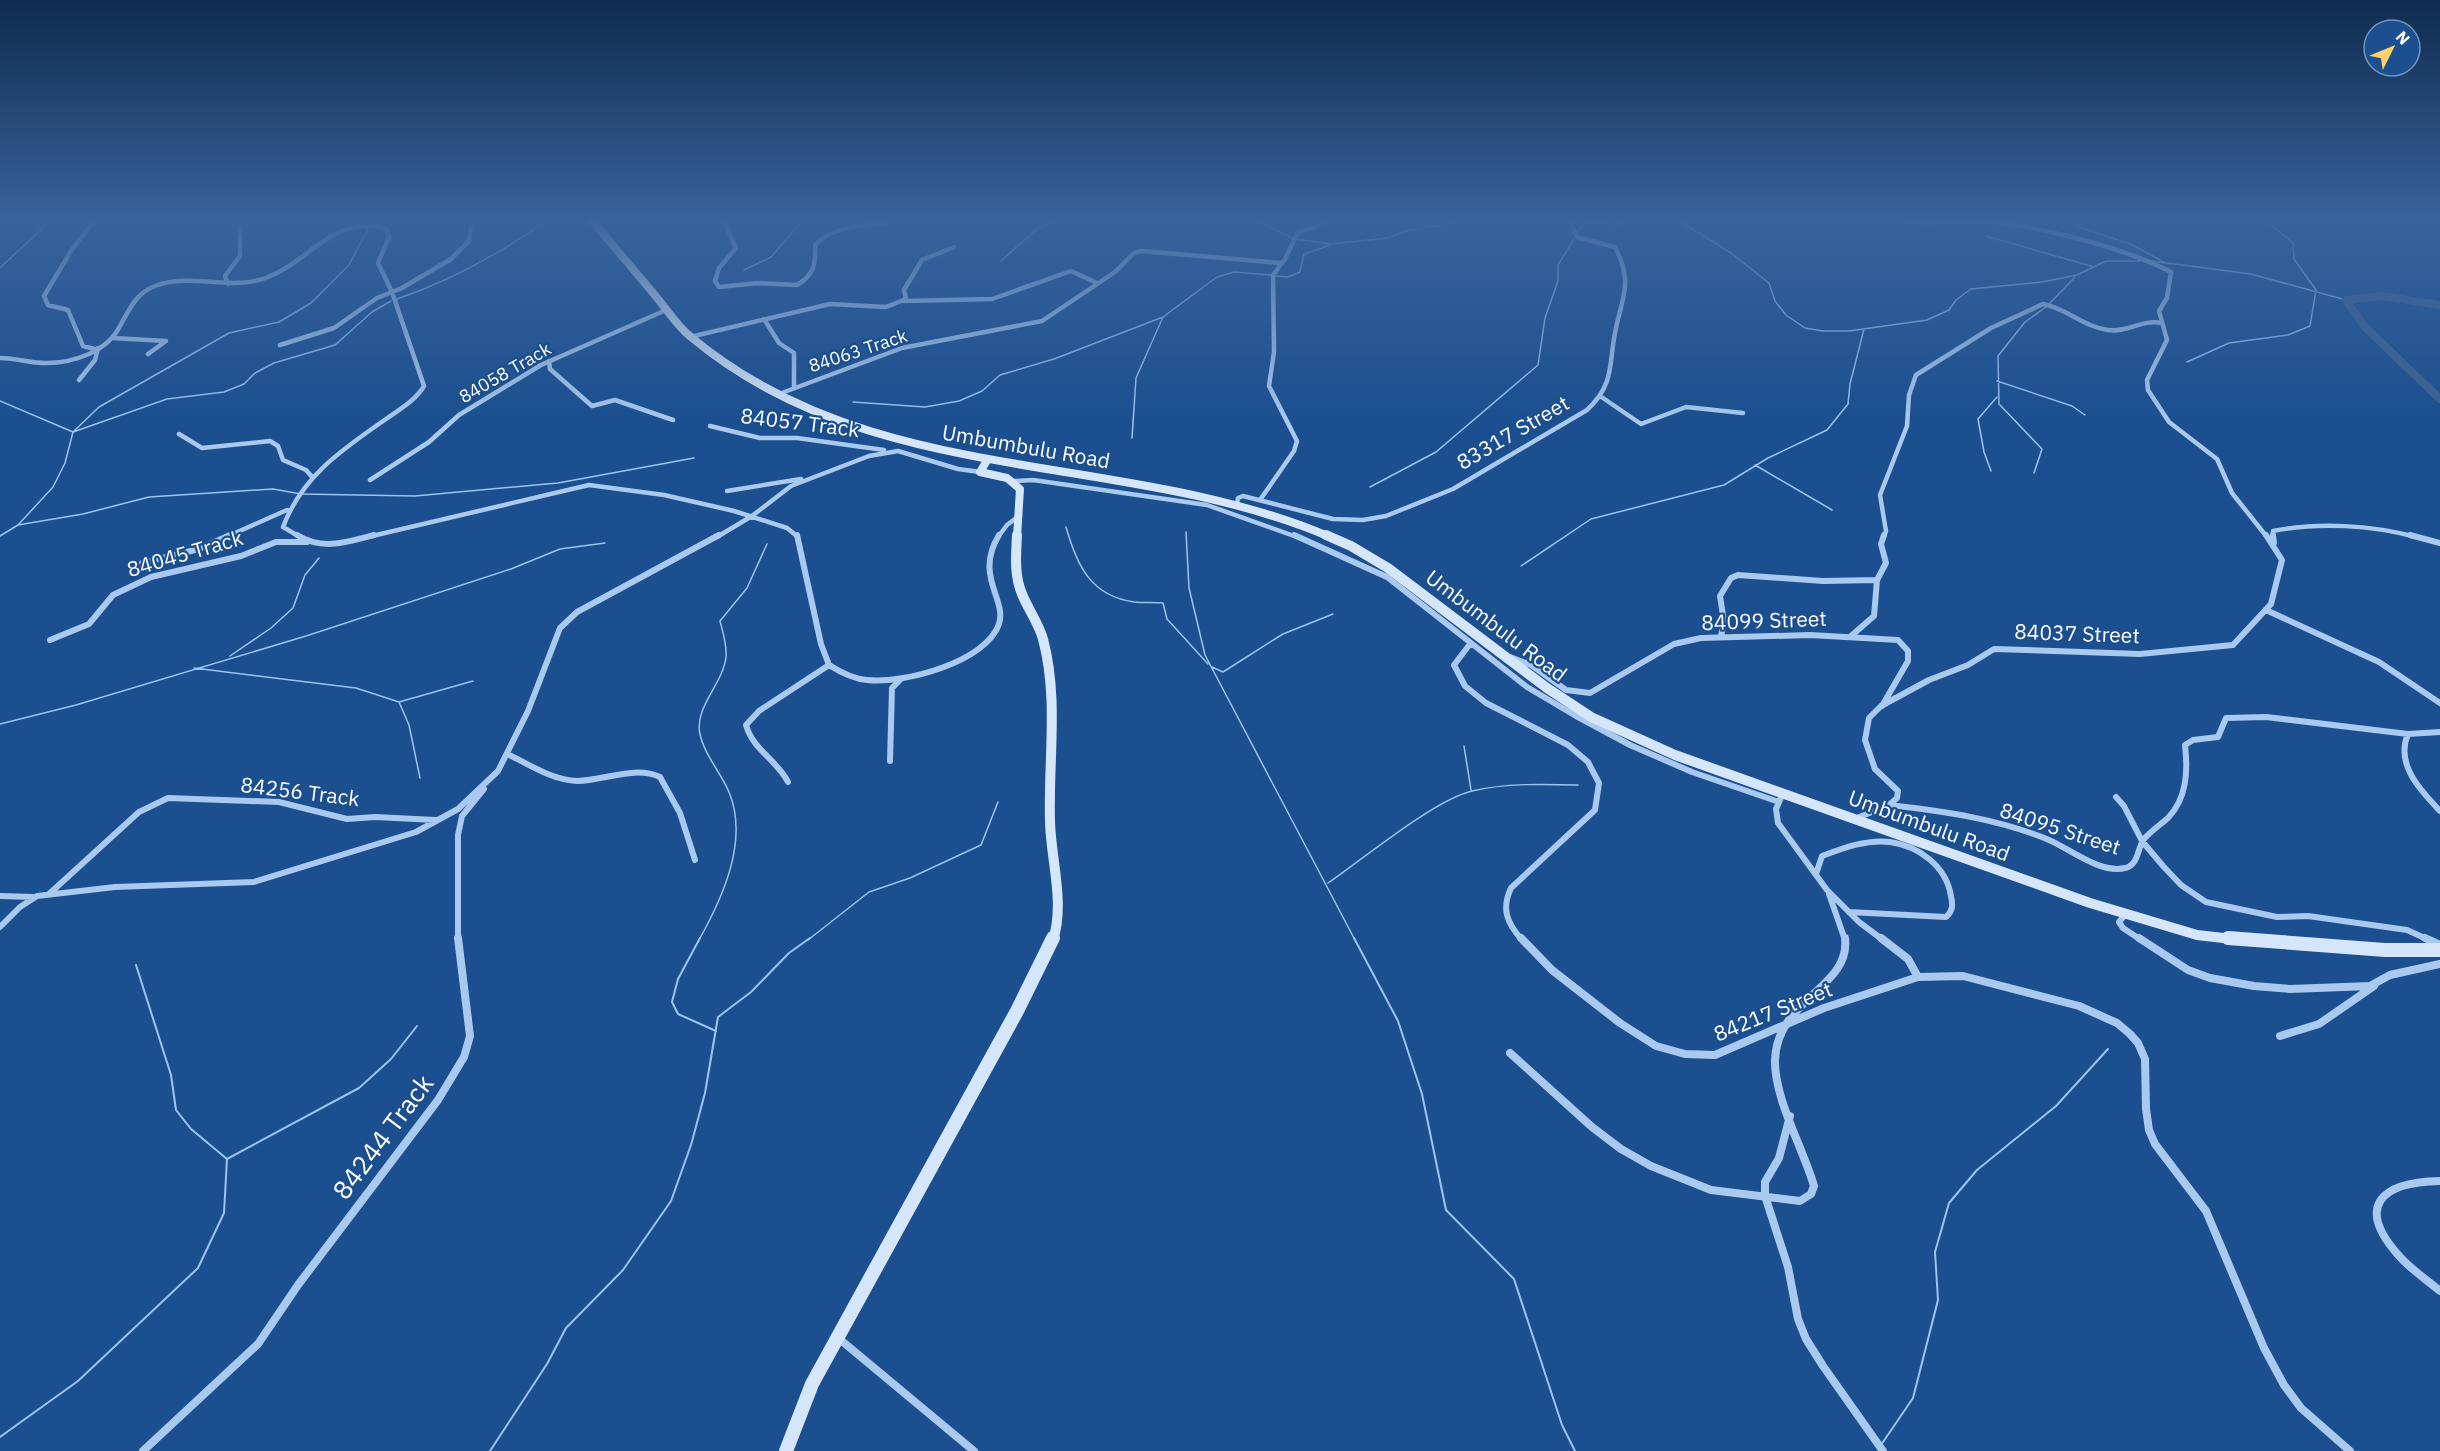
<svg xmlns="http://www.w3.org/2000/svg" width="2440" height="1451" font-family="'IBM Plex Sans',sans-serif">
<rect width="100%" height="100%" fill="#1b4f8f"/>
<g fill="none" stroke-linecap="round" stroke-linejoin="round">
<path stroke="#9cc4f0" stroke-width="1.5" d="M1254 219 1292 238
M1676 219 1731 253 1769 283 1775 301 1786 315 1805 328 1823 331H1849L1927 320 1949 310 1956 300 1971 289 2042 282 2077 275 2106 261H2140
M2071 219 2079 227 2130 244 2164 262
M372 222 373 219
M1986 236 2094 267
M1296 239 1330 244 1388 238 1406 231 1476 219 1577 221 1617 225 1635 219
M1001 261 1038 228 1063 219
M2151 261 2251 274 2346 300
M0 268 52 219
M744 270 771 257 798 226 809 219
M1275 276 1288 277 1300 272 1304 254 1330 245
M397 299C453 280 501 253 549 219
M2050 303 2075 277
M2187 362 2229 343 2288 335 2310 326 2316 290 2294 259 2293 243 2264 219
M1997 381 2072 406 2085 415
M0 401 73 432 167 399 224 392 244 384 255 373 274 363 335 345 372 312 391 301
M853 402 925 407 959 401 982 391 1000 375 1054 359 1163 317 1217 277 1234 272 1271 275
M1132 438 1136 378 1163 317
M1755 465 1832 510
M1991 471 1984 452 1978 419 1997 397
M2034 473 2042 449 1999 404 1998 356 2025 322 2046 307
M1370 487 1436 452 1538 365 1545 318 1558 281V265L1585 221
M18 525 83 514 149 497 273 489 301 494 415 496 558 483 694 458
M1066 527C1077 566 1091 596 1134 602 1144 603 1153 602 1163 603L1167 619 1208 664
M1186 532 1189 588 1205 655 1355 940
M0 536 18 525 53 487 65 463 73 432 99 407 229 333 279 322 311 303 349 265 369 227
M1521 566 1591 519 1724 485 1768 458 1827 430 1848 404 1850 384 1864 329
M230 656 271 628 293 608 305 575 319 558
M1212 667 1223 672 1283 634 1333 614
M194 668 356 688 399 702 409 725 420 778
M399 702 473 681
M0 724 76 705 306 636 511 569 560 549 605 543
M1464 746 1471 790
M1328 883C1363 859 1434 800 1472 791 1505 783 1544 784 1578 785
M699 940C723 897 749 840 729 792 721 773 704 754 700 734 694 707 723 684 726 657 727 644 723 633 720 621L747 588 767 544
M808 940 869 892 910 878 981 845 998 802"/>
<path stroke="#9cc4f0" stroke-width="2" d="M700 938 678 979 672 1002 678 1014 716 1031
M1354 938 1398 1021 1422 1094 1446 1210 1514 1279 1562 1425 1575 1451
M227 1159 359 1088 391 1059 417 1026
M0 1437 78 1381 198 1268 224 1213 227 1159 191 1129 176 1110 171 1075 136 965
M1881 1445 1913 1398 1938 1300 1935 1252 1949 1203 1977 1170 2056 1106 2108 1049
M490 1451 547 1364 566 1328 623 1270 671 1201 691 1145 705 1093 718 1017 751 992 789 953 810 938"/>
<path stroke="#3c6290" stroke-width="8" d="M2440 305 2381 296 2346 300 2365 327 2440 399"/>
<path stroke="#a9c9ee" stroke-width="4.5" d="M95 219 71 251 44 296 48 305 68 310 83 346 95 349
M723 219 736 248 719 268 715 281 719 287 758 283 797 285C814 275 816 264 815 245 834 225 862 227 888 223
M1899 219C1924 226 1947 220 1972 221 2030 223 2120 246 2171 272L2167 298 2159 311 2167 340 2147 380 2148 390 2169 422 2217 459 2232 493 2267 537
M228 284 225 276 240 256V219
M904 301 992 299 1071 271 1097 283
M764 319 779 343 794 353V386
M690 337 830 304 886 307 906 299 904 290 922 260 954 247
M113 338 166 341 148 354
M280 345 334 328 377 298 402 288 451 259 469 241 472 219
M0 358C15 358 30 363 46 363 73 363 107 352 120 326 129 310 136 293 155 286 191 272 232 292 268 277 313 259 331 216 386 228L389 237 378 263 392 292 424 386C415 401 400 409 386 419 343 449 302 476 283 527L300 537
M549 361 550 369 592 406 615 400 673 420
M79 380 95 360 98 348
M779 394 902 348 1042 321 1115 272 1134 253 1141 251 1282 263
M1600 396 1641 424 1686 407 1743 413
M710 426 760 438H797L884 450
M179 434 202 448 270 441 278 446 283 460 306 470 313 478
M370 480 429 442 459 415 541 365 666 310
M1014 481 1033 480 1207 505 1297 537
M727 491 801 479
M1260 500 1294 451 1297 441 1269 386 1274 352 1273 275 1285 259 1298 232 1315 227 1327 219
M1237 504 1238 498 1243 496 1333 519 1363 520 1386 516 1453 489 1587 410C1616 383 1608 363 1616 328 1623 295 1633 282 1615 247L1577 237 1569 219
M226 537 287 510
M368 537 589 485 664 495 734 511 787 528 798 537
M717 537 752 516 791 486 869 456 898 451 958 469 980 472
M998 537 1007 525 1020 515
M1884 537 1886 531 1880 495 1907 426 1909 395 1916 375 1991 328 2043 304C2066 308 2084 327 2108 330 2127 333 2142 319 2162 323
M2273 537V531C2319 522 2371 525 2416 537"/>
<path stroke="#a9c9ee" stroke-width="6" d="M297 535C323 551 347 542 374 535
M797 535 821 644 829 665C840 672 853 679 867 680 904 684 986 662 999 624 1007 599 974 576 999 535
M1294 535 1387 577 1527 687 1576 716 1630 745 1692 772 1779 802
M2273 535 2274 543
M2410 535 2440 543
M142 563 199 549 230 535
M2266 610 2379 662 2440 703
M1721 636 1724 622 1720 596 1731 578 1738 575 1823 581 1877 580
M1851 636 1874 616 1877 580 1886 563 1881 544 1884 535
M50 640 89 624 113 595 151 577 241 556 276 542H307
M1470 644 1454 665 1465 686 1486 703 1568 745 1588 762 1599 783 1595 810 1511 888C1501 909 1507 923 1522 940
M1510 657 1531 665 1566 690 1590 693 1674 644 1701 638 1810 635 1898 640 1908 651V661L1882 706
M2440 732 2408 734C2395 764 2420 790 2440 811
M507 754C529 764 551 780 577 781 604 781 634 765 660 777L680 813 695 860
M890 761 892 688 901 679
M788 782C777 760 753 750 746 725L759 711 829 665
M1783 793 1776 809 1778 823 1827 890 1859 922 1883 940
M2116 797 2124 806 2142 841 2163 866 2181 885 2206 902 2277 917 2308 916 2407 930 2429 940
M1889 805C1943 811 1999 819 2049 840 2070 849 2100 874 2125 868 2139 865 2137 848 2144 839 2151 831 2160 825 2168 818 2187 798 2188 771 2185 745L2193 740 2218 737 2226 718 2266 717 2408 734
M1857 818 1889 805 1897 798 1898 791 1875 769 1865 740 1869 718 1881 706 1929 680 1968 665 1994 649 2140 654 2233 645 2271 604 2282 560 2266 535
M1816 874 1822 856C1843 848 1867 839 1890 842 1919 846 1946 866 1951 896 1953 905 1953 911 1946 917L1849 912
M49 894 139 812 168 798 279 802 347 819 375 817 435 820
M1829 894 1845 940
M0 896 34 897
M2126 914 2119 922 2123 928 2141 940
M0 927 20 907 37 896 115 887 254 882 416 832 458 809 498 771 528 711 560 628 577 612 719 535
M458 940V835L462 816 484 789"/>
<path stroke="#a9c9ee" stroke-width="8" d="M1521 938 1552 970 1620 1023 1656 1046 1685 1054 1715 1055 1824 1008 1918 977
M1881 938 1908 959 1918 977 1963 976 2079 1006 2117 1023 2130 1034 2138 1043 2145 1059 2146 1109 2149 1130 2155 1144 2206 1211 2264 1348 2284 1385 2301 1408 2350 1451
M2139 938 2188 970 2210 978 2254 986 2290 989 2370 986 2390 975 2440 964
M2425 938 2440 945
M2280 1036 2319 1024 2374 986
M1510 1053 1592 1127 1621 1149 1651 1166 1711 1190 1800 1201 1811 1194 1814 1186C1803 1148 1774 1098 1775 1060 1777 998 1851 988 1845 938
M1790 1116 1779 1158 1765 1182V1196L1788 1267 1798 1319 1806 1339 1823 1366 1883 1451
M2440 1181C2380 1182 2354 1207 2401 1258 2412 1270 2427 1280 2440 1291
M837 1337 974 1451
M143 1451 258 1344 298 1285 438 1100 464 1057 470 1036 458 938"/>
<path stroke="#d6e6fa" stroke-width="8" d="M591 219C613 246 636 272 658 299 668 311 678 327 691 337 875 491 1122 448 1330 537
M988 459 980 472 1007 478 1020 489 1017 537"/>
<path stroke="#d6e6fa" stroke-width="10" d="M1017 535C1016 556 1014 575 1022 594 1028 609 1039 624 1043 639 1059 699 1048 761 1050 822 1051 860 1065 903 1053 940
M1326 535 1351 546 1388 568 1547 688 1591 717 1675 755 2090 903 2197 935 2241 940"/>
<path stroke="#d6e6fa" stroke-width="14" d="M2228 938 2385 950H2440
M786 1451 812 1384 1017 1011 1053 938"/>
</g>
<linearGradient id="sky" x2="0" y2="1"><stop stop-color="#0f2b4f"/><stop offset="0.52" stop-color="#39639b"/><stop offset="1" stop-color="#39639b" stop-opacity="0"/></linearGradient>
<rect width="2440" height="422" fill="url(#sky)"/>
<g text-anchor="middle" stroke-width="4.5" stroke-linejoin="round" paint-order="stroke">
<g font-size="18" fill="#fff" stroke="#1b4f8f">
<text transform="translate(858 351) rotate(-18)" y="6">84063 Track</text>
<text transform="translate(505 373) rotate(-30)" y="6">84058 Track</text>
</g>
<g font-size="21" fill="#fff" stroke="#1b4f8f">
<text transform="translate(800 423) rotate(7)" y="7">84057 Track</text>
<text transform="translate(1513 433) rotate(-30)" y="7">83317 Street</text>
<text transform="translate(1026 447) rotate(10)" y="7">Umbumbulu Road</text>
<text transform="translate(185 554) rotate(-16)" y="7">84045 Track</text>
<text transform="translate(1764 621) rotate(-2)" y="7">84099 Street</text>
<text transform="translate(1496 626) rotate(37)" y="7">Umbumbulu Road</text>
<text transform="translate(2077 634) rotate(2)" y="7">84037 Street</text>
<text transform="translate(300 792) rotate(7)" y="7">84256 Track</text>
<text transform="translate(1929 826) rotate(20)" y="7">Umbumbulu Road</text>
<text transform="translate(2060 829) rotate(18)" y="7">84095 Street</text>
<text transform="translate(1773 1012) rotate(-22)" y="7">84217 Street</text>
</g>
<g font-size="26" fill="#fff" stroke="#1b4f8f">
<text transform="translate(383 1137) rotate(-53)" y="9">84244 Track</text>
</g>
</g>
<g transform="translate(2392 48) rotate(47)"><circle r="28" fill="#1b4f8f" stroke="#7695bc" stroke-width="1.5"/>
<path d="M0-4.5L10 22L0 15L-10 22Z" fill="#ffd166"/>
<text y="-9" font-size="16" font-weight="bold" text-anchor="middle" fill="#ffffff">N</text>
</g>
</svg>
